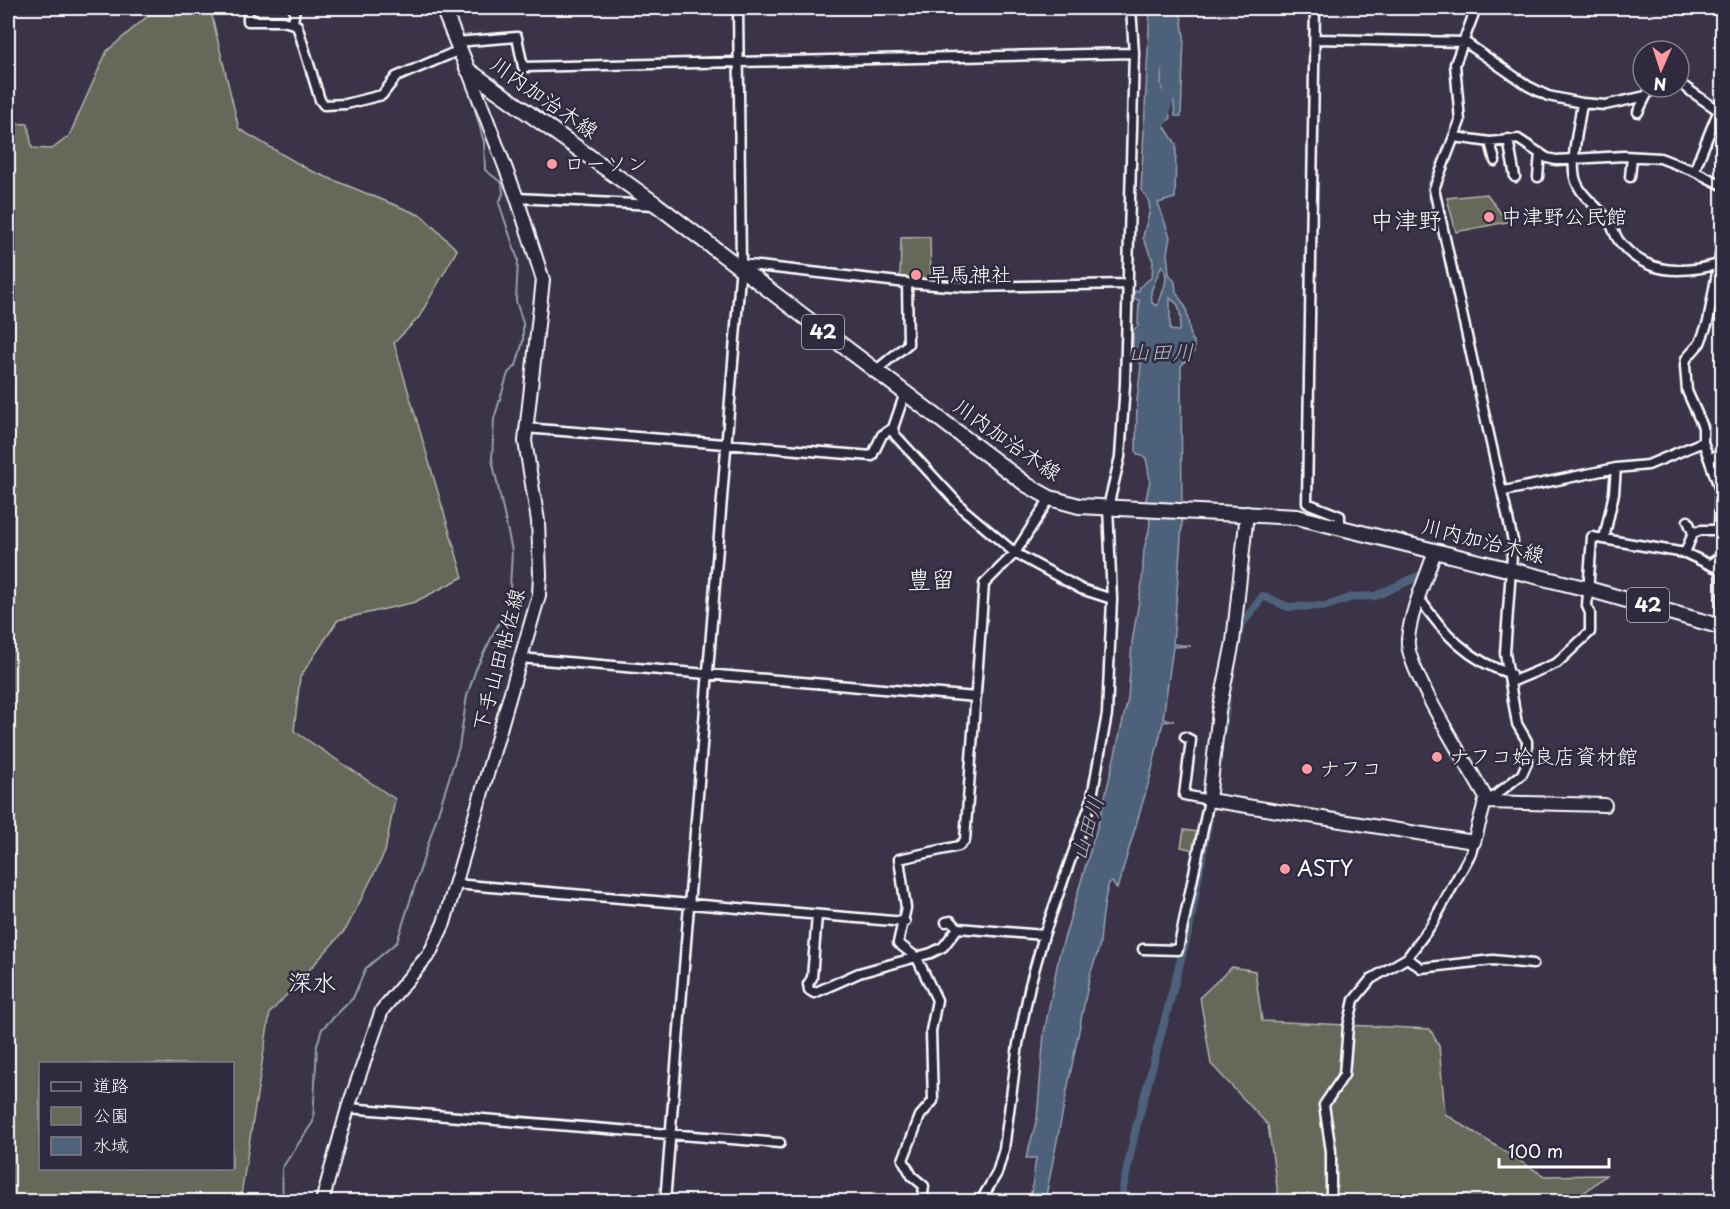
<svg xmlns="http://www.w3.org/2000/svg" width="1730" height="1209" font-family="'Playpen Sans','Klee One',sans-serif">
<rect width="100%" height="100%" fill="#3b3449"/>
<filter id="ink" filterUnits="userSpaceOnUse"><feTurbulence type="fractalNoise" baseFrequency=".0167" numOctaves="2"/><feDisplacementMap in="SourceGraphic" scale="12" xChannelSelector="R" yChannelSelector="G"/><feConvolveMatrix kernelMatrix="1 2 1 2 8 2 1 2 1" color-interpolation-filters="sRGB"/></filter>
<g filter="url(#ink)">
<path fill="#66685a" stroke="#b2b4ac" stroke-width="1.5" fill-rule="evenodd" d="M157 8H210L239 129 309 170 422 216 457 250 419 317 394 343 463 577 415 602 338 620 300 677 294 731 395 799 385 852 346 929 270 1013 240 1201H8V123L28 124 32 148 52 149 69 136 107 51ZM40 1064H232V1168H40Z
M1487 194 1507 222 1456 232 1447 198Z
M930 237 931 282 900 280 901 238Z
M1184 830 1197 832 1194 850 1181 847Z
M1232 967 1255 971 1262 1021 1430 1029 1439 1046 1445 1114 1544 1176 1606 1175 1574 1201H1279L1268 1125 1211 1064 1200 997Z"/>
<path fill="#4e627a" stroke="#95a1af" stroke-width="1.5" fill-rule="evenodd" d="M1150 8H1180L1184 36 1181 116H1175L1170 53 1167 48C1158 75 1160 92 1171 118L1163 124 1176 144 1175 198 1158 203 1170 237 1167 253 1169 274 1175 282 1176 292 1186 308 1191 339 1194 341V352L1181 366 1182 524 1173 644 1191 646 1173 647 1163 719 1174 721 1163 722 1150 778 1117 889 1112 882 1109 883C1103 903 1102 922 1100 942 1099 952 1093 964 1090 975L1045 1201H1030L1036 1158H1026L1037 1119 1044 1033 1059 956 1101 814 1128 699 1132 642 1142 583 1144 549 1149 531 1150 521 1145 504 1150 480 1146 458 1137 454 1136 451 1137 400 1141 365 1133 351V330L1138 326 1139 300 1134 299V291H1139L1140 287 1152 277 1153 261 1143 238C1145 220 1158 206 1141 190ZM1162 265C1171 277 1162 294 1157 306L1152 303 1151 291ZM1170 298 1178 305 1181 318 1179 331 1170 330Z"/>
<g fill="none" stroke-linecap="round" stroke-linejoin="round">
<path stroke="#95a1af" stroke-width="2" d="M283 1202 282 1168 313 1122 317 1045 322 1029 353 998 366 968 397 942 459 747 467 696 476 669 506 608 510 588 512 551 492 459 494 419 508 373 516 366 523 341V323L516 301 518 260 499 203 503 194 502 183 485 170 484 142 471 96"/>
<path stroke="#4e627a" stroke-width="8" d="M1432 199 1430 188 1450 140
M1239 633 1241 625 1263 596 1288 607 1326 606 1353 597 1375 596 1421 575
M1223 728 1227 701
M1120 1202 1136 1128 1189 929 1209 818"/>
<path stroke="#4e627a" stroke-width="14" d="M1160 121 1170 89 1164 8"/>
<defs>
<path id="street" d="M248 8V21H283L297 25 320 100 324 105 346 104 382 95 396 77 460 50
M1315 8 1307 503 1340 516V526
M1476 8 1455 64 1460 121 1434 189 1513 541 1505 653 1517 724 1527 741V763L1522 774 1487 802
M293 23 295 8
M1315 39 1465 42 1528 86 1548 96 1582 103
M456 42 517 37 523 67 1134 53
M1679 83 1722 113
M1652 87 1646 96 1605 105 1582 103C1579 125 1572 151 1574 172 1576 195 1597 204 1608 220 1613 226 1614 234 1619 241 1645 275 1681 274 1719 264
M1638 112 1646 96
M1718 112 1694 171 1722 185
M1455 137 1490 142 1518 139 1547 158 1556 160 1624 156 1660 158 1694 171
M1508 139 1515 177
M1490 142 1495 161
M1538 177 1540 153
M1630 177 1632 157
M517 198 654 205
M1722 245 1708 322 1700 343 1686 359 1685 366 1687 391 1703 427V442L1709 459 1722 453
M741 264 907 283 965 287 1128 284
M875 371 908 344 907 283
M905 393 893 428 895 435 964 510 1015 553 1081 589 1112 599
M525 428 872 456 882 435 893 428
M1709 459 1720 490 1719 530
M1504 491 1616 468 1648 465 1703 442
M1688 521 1693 533
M1604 539 1614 493 1616 468
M1685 553 1693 533 1701 530H1722
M1710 564 1722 556
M1419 598C1443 633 1469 661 1511 674
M520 658 976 697
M1511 682 1557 663 1590 632V613L1587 606 1592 537 1685 553 1719 569 1722 574V626
M454 884 905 922
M817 915 812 978 808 984 809 990 814 993 859 973 931 953 943 947 958 928 1044 935
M946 922 951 921 958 928
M1143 949 1178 950 1209 800 1184 795 1191 740 1185 737
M1407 958 1421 968 1493 960 1533 964
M348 1108 780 1143
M665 1202 741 264 738 8
M922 1202 924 1186 912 1176 903 1160 920 1116 933 1101 931 1031 937 1000 917 958 898 943 906 908 899 859 959 846 965 840 984 584 1015 553 1050 498
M980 1202 997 1173 1004 1149 1018 1044 1030 985 1044 935 1091 802 1107 714 1112 599 1108 507 1120 457 1125 384 1134 53 1131 8
M1331 1202V1151L1324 1105 1344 1075 1348 1027 1354 1000 1371 979 1407 958 1432 924 1471 853 1474 842"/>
<path id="secondary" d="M1247 513 1233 642 1219 711 1209 800 1474 842 1486 798C1470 768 1404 667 1408 639 1411 609 1426 579 1435 551
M1487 802 1605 805
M322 1202 348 1108 382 1010 430 953 444 923 539 595 540 575 538 521 525 441 543 280 517 198 468 70"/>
<path id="primary" d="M443 8 468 70 657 205 1027 485 1050 498 1079 506 1297 517 1588 589 1722 627"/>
</defs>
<use href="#street" stroke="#fff" stroke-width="13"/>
<use href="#secondary" stroke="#fff" stroke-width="16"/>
<use href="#primary" stroke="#fff" stroke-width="18"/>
<use href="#street" stroke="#2f2a3d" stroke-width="8"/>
<use href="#secondary" stroke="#2f2a3d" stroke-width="12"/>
<use href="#primary" stroke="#2f2a3d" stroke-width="14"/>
</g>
</g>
<g fill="#ff9aa2" stroke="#2f2a3d" stroke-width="2">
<circle cx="552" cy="164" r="6"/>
<circle cx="1489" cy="217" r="6"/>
<circle cx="916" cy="275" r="6"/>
<circle cx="1437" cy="757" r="6"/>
<circle cx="1307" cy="769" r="6"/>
<circle cx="1285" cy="869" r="6"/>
</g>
<g text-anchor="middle" stroke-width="5" stroke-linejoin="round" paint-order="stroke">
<g fill="#2f2a3d" stroke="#c1bfc5" stroke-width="1.5">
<rect x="802" y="315" width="42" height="34" rx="4.5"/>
<rect x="1627" y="588" width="42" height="34" rx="4.5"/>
</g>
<g font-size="20" font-weight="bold" fill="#fff">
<text x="823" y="339">42</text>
<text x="1648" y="612">42</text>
</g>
<g font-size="21" fill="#fff" stroke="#2f2a3d">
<text transform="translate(544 98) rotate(35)" y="7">川内加治木線</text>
<text transform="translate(1007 440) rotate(35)" y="7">川内加治木線</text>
<text transform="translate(1483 541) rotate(14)" y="7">川内加治木線</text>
<text transform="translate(499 660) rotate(-75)" y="7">下手山田帖佐線</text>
</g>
<g font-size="21" fill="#fff" stroke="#2f2a3d" text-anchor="start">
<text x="564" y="171">ローソン</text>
<text x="1501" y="224">中津野公民館</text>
<text x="928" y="282">早馬神社</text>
<text x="1449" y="764">ナフコ姶良店資材館</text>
<text x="1319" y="776">ナフコ</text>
<text x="1297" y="876">ASTY</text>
</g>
<g font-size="22" font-style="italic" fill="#afb8c3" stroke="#2f2a3d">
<text x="1161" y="360">山田川</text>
<text transform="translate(1087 828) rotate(-73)" y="8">山田川</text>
</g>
<g font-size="24" fill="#fff" stroke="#2f2a3d">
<text x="1406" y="229">中津野</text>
<text x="931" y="588">豊留</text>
<text x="312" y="991">深水</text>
</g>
</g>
<rect width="1730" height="1209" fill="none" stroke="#2f2a3d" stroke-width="30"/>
<rect x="15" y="15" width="1700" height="1179" fill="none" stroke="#fff" stroke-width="2" filter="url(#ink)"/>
<rect x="39" y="1062" width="195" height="108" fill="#2f2a3d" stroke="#827f8b" stroke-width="1.5"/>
<rect x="51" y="1082" width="30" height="9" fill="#2f2a3d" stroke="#827f8b" stroke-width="1.5"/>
<text x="93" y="1092" font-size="18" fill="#ffffff">道路</text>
<rect x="51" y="1107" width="30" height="18" fill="#66685a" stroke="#827f8b" stroke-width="1.5"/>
<text x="93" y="1122" font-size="18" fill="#ffffff">公園</text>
<rect x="51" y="1137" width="30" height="18" fill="#4e627a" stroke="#827f8b" stroke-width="1.5"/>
<text x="93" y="1152" font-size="18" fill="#ffffff">水域</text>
<g transform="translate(1661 69) rotate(183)"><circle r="28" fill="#2f2a3d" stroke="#827f8b" stroke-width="1.5"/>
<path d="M0-4.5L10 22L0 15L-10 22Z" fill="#ff9aa2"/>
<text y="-9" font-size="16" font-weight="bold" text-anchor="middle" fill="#ffffff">N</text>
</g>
<path d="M1499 1158v9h110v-9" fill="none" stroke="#ffffff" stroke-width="3"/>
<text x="1508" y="1158" font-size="18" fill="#ffffff" stroke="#2f2a3d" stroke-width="4.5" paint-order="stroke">100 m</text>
</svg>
